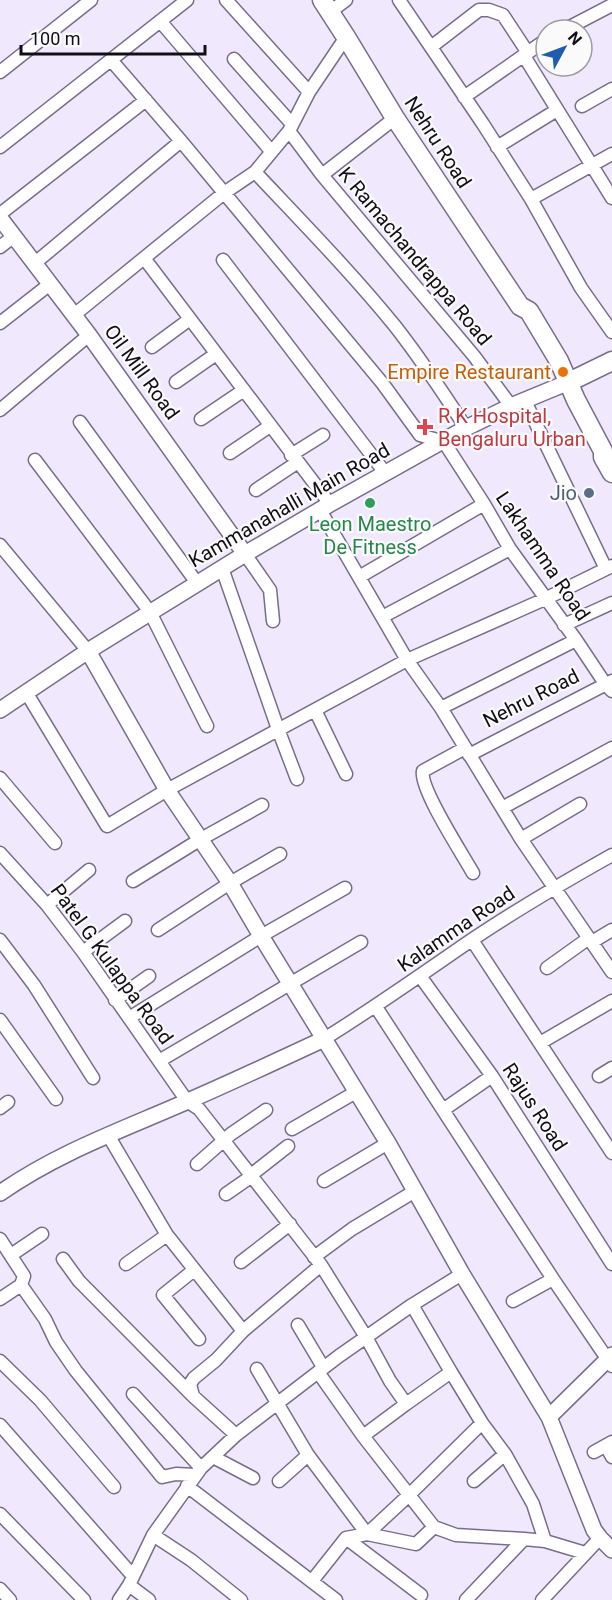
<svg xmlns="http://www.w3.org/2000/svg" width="612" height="1600" font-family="Roboto,sans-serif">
<rect width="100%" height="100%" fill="#f0e8fc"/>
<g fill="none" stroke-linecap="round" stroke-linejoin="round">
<defs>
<path id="minor" d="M226 0 309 92
M399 0 483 124 531 199 581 288 612 332
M330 12 346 0
M160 21 271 151
M564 30 612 5
M431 47 479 10H489L503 15 528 53
M524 56 612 198
M234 59 292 124
M111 60 181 141 383 384 420 435 444 442 484 504 510 549 576 640 606 685 612 691
M0 72 91 0
M464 97 546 40
M582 106 612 89
M289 131 322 175 474 356 511 406
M0 147 187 0
M497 147 557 110
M255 172C302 222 351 272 395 326 420 358 444 394 466 428
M322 175 395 118
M531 199 612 154
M0 214 146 100
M0 247 14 236
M144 258 330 504
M223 260 386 474
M35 263 181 141
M74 315 224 193 255 172 289 131 309 92 346 37
M0 323 50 284
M152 347 190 319
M176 382 216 354
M525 401 606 569
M0 410 89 335
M201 419 244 390
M80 422 197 583
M230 453 270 426
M291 455 323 435
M35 460 150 612 207 726
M256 490 298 462
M320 510 407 660 441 708 521 839 612 972
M0 545 88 651
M245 554 270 590 273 621
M222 568 278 729 297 779
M359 577 484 504
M382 617 510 549
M564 625 612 603
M26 692 107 826 167 790 407 660 545 599 612 566
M441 708 576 640
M315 710 346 774
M465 748 423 771C419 788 463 855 473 873
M469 755 612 681
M0 778 55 843
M502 808 612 748
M521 839 580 804
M0 853 47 905 83 952 187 1101 199 1109 321 1265 366 1337 390 1381 406 1404 451 1372 482 1423
M133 881 201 839 262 805
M47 905 89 870
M158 930 230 883 280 854
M0 940 34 985 93 1078
M472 940 612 1153
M592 942 612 930
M83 952 125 921
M547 968 589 938
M420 976 492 1076 612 1264
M115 1000 149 976
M376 1007 553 1279 612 1366
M129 1018 261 936 345 888
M0 1020 56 1099
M324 1039C374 1008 422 974 470 941 516 910 564 882 612 855
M540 1043 612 1001
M159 1061 361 942
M599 1076 612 1068
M0 1108 8 1102
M443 1110 492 1076
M292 1129 356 1092
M108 1135 167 1235 243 1331
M197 1164 231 1134 266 1110
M251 1175 288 1146
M324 1181 388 1143
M226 1194 252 1176
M0 1239 24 1276 21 1285 0 1299
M11 1255 42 1234
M314 1257 352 1229 415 1191
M63 1259 79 1281 192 1395
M241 1262 290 1224
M126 1264 167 1235
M194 1270 163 1295 199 1339
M21 1285 45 1319 56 1342 76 1371 162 1477 176 1474 195 1475
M513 1301 553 1279
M412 1305 451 1372
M298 1325 323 1367
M0 1361 40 1400 114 1487
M257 1369 308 1455 367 1534 416 1544 434 1527
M318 1372 363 1436 434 1527 456 1535 524 1539
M133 1394 201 1468
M0 1425 133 1576
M236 1435 193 1396 190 1384 194 1378 216 1360 243 1331 321 1265
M363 1436 406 1404
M606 1446 612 1457
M594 1452 612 1442
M213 1457 253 1478
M279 1481 308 1455
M474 1481 505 1454
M187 1486 336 1600
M0 1514 84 1600
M153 1535 191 1560 241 1600
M346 1538 421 1595
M312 1581 346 1538 367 1534 409 1495 482 1423 505 1454 533 1504 545 1541
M129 1585 149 1600
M0 1589 10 1600
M119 1600 129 1585 153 1535 201 1468 236 1435 339 1356 412 1305 462 1274
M466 1600 524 1539 545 1541 585 1553
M542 1600 600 1538"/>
<path id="tertiary" d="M0 218 89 335 245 554
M88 651 167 790 230 883 261 936 388 1143 462 1274 549 1417 594 1530 600 1538 612 1550
M0 710 88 651 245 554 330 504 466 428 511 406 569 382
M0 1193C59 1152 122 1130 188 1101 234 1081 279 1060 324 1039
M549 1417 612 1355"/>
<path id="secondary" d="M322 0 346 37 395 118 520 306 529 311 559 361 576 400 603 451V457L612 473
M569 382 612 361"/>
</defs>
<use href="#minor" stroke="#796d8a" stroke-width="15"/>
<use href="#tertiary" stroke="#796d8a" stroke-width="18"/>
<use href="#secondary" stroke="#796d8a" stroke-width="21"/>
<use href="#minor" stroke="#fff" stroke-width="12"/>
<use href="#tertiary" stroke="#fff" stroke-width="15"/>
<use href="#secondary" stroke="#fff" stroke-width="18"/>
</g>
<circle fill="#e8710a" stroke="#fafafa" stroke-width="2" cx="563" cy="372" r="6"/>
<path fill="#e0444e" stroke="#fafafa" stroke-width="2" d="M422 418h6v6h6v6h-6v6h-6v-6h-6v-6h6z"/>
<circle fill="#5c6f8a" stroke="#fafafa" stroke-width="2" cx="589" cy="493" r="6"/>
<circle fill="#2e9e5b" stroke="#fafafa" stroke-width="2" cx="370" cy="503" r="6"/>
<g text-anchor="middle" stroke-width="4.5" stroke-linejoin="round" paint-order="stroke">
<g font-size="20" fill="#120e18" stroke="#fafafa">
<text transform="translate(438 142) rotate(57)" y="7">Nehru Road</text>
<text transform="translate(415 256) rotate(50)" y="7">K Ramachandrappa Road</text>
<text transform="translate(142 372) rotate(54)" y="7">Oil Mill Road</text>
<text transform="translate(289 505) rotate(-30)" y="7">Kammanahalli Main Road</text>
<text transform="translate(543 556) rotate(56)" y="7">Lakhamma Road</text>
<text transform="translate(531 698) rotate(-27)" y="7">Nehru Road</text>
<text transform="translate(456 929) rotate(-34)" y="7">Kalamma Road</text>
<text transform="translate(112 964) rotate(54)" y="7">Patel G Kulappa Road</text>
<text transform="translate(535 1107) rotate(57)" y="7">Rajus Road</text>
</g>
<g font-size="20" fill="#c56008" stroke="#fafafa" text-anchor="end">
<text x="551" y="379">Empire Restaurant</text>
</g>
<g font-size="20" fill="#be3a42" stroke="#fafafa" text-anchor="start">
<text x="438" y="423">R K Hospital,<tspan x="438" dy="23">Bengaluru Urban</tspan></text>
</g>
<g font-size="20" fill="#4e5e75" stroke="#fafafa" text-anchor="end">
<text x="577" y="500">Jio</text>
</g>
<g font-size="20" fill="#27864d" stroke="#fafafa">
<text x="370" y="531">Leon Maestro<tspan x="370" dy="23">De Fitness</tspan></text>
</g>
</g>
<g transform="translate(564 48) rotate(49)"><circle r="28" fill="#fafafa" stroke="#9d9ca0" stroke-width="1.5"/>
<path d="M0-4.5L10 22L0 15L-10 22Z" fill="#1e5dae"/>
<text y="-9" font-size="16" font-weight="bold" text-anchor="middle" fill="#120e18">N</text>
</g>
<path d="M21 45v9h184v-9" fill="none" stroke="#120e18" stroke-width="3"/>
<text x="30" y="45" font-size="18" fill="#120e18" stroke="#fafafa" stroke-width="4.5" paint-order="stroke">100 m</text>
</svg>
